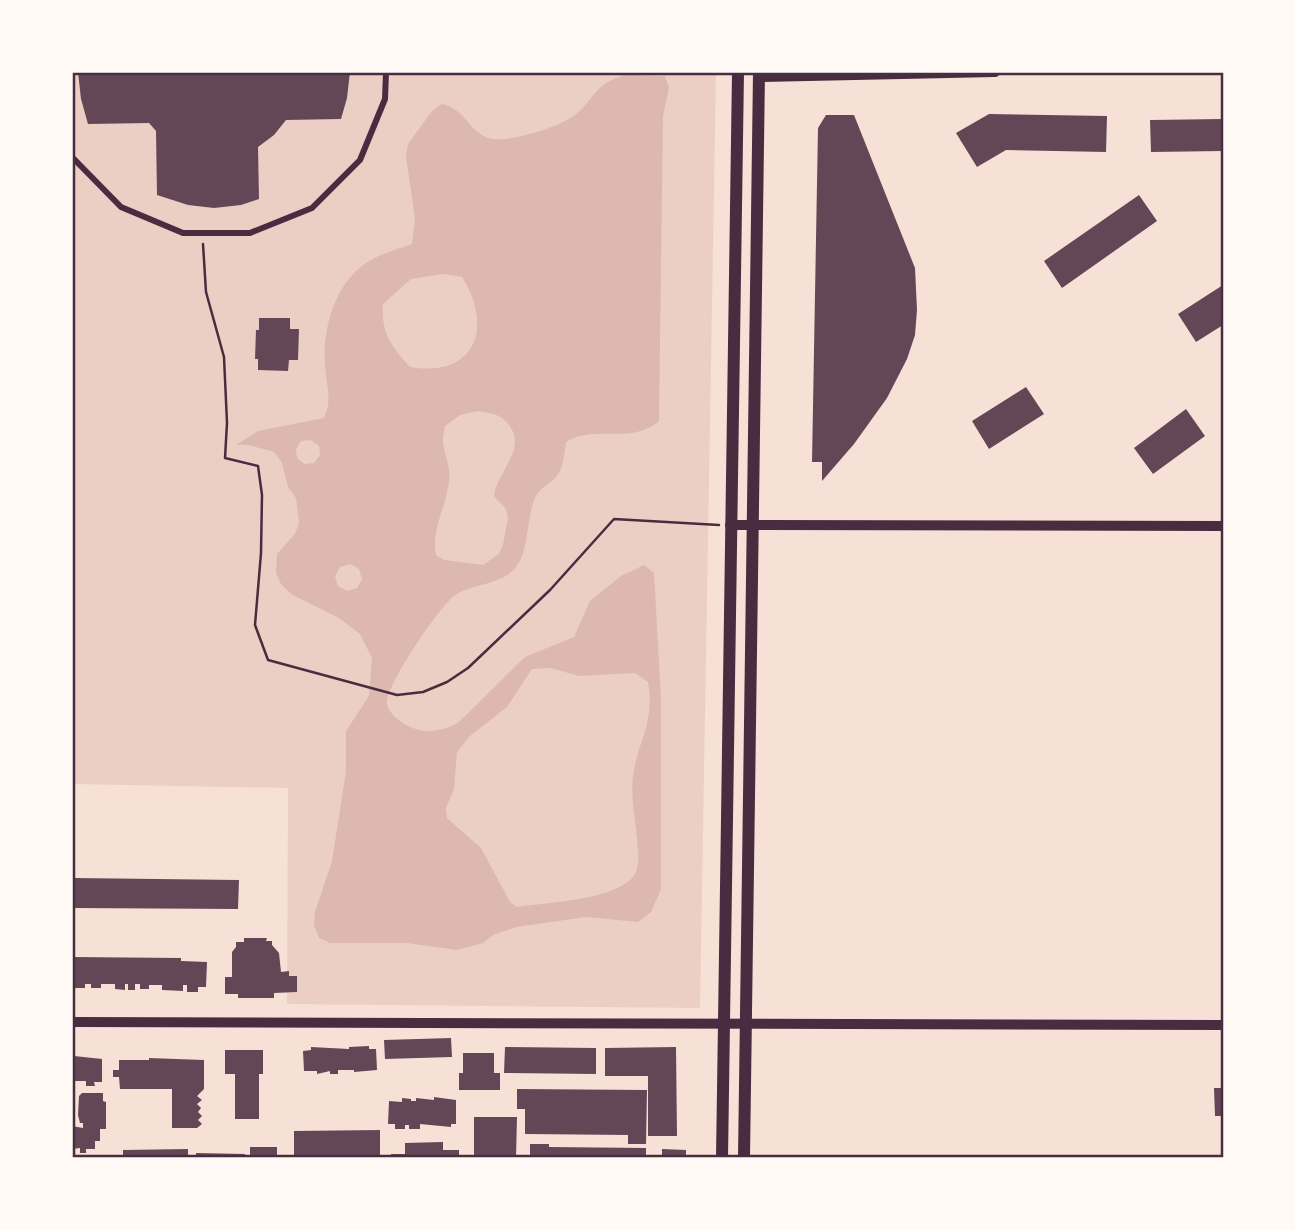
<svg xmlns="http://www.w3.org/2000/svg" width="1295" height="1230" font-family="'Public Sans',sans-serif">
<rect width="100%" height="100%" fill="#f7e1d7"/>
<path fill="#ebcfc5" d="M72 72H716L700 1008 287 1004 288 788 72 784Z"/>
<path fill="#dcb8b0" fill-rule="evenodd" d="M625 75 665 76 669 88 663 116 659 421C632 445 594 424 566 442 564 454 564 467 556 477 550 484 540 488 536 496 526 515 530 549 516 567 501 586 471 583 454 596 439 607 384 688 387 704 390 717 407 727 419 730 433 733 448 729 459 722L525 657 574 637 590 601 621 576 644 565 654 573 661 698V889L651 912 638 922 586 917 516 927 493 935 483 943 457 950 407 943H330L319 938 314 925 315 912 332 861 346 772V731L369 696 372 658 360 634 339 618 291 594 281 584 276 573 277 554 295 534 299 523 296 498 288 487 282 463 274 452 249 445H236L258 431 324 418C333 399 326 386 325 365 322 328 336 279 371 260 383 253 398 249 412 244L415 219 406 156 408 144 432 111 442 104C467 109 470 136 493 139 511 142 563 126 576 114 597 96 594 84 625 75ZM443 274 462 277C494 328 475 378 410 367 391 346 381 333 383 304L411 279ZM478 411C493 414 503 414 511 428 525 450 497 473 494 496L506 509 508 517 503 545 499 554 483 565 444 560 436 555C431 528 447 506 449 480 451 466 444 455 443 442 443 437 444 431 445 426L460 415ZM311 440 319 446 320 455 314 463 304 464 297 458 296 449 301 441ZM350 564 359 569 362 579 357 588 347 591 338 586 335 576 340 567ZM551 668 579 676 635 673 648 682C655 724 638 740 633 776 630 801 637 825 638 851 639 860 638 874 630 880 605 901 549 902 517 907L510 902 481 848 447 818 446 808 454 789 457 752 470 736 507 707 532 669Z"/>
<path fill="#644757" d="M78 72H350L347 98 341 119 286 120 274 135 258 147 259 199 241 205 214 208 188 205 157 195 156 131 149 123 88 124 81 99Z
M989 114 1107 116 1106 152 1006 150 977 167 956 133Z
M826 115H854L915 268 917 310 915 335 907 359 887 398 854 444 822 481V462H812L818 128Z
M1223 119V151L1151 152 1150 120Z
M1139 195 1157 221 1062 288 1044 261Z
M1223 285V325L1196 342 1178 314Z
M259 318H290V329H299L298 360H289L288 371 258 370V359H255L256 330H259Z
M1026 387 1044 414 989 449 972 421Z
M1186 409 1205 436 1153 474 1134 448Z
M74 878 239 880 238 909 73 908Z
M244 938H267L266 941H272V945L279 953 281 972 289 971V976H297V992L274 993V998H238V994H225V977H232V952L236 947V942H244Z
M72 957 181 958V961L207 962 206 987H198V992H187V985H183V991L162 990V985H149V989H140V984H135V990H128V984H125V990L115 989V984H101V988H91V984H85V988H75V981H72Z
M451 1038 452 1057 385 1059 384 1040Z
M369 1046V1049H376L377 1070 354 1072V1070H338V1074H330V1071L317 1074V1071H304L303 1051 311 1050V1047L349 1049V1047Z
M505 1047 596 1048V1074L504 1073Z
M676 1047 677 1136H648V1076H605V1048Z
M225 1050H263V1074H259V1119H235V1074H225Z
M463 1053H494V1073H500V1090H459V1073H463Z
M74 1056 102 1059V1082H94L95 1086H86V1081H74V1084H72V1059Z
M149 1058 204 1060V1089L197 1096 202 1100 197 1104 201 1108 198 1112 202 1116 198 1120 202 1124 197 1128H172V1089H120L119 1077H113V1070H119V1060H149Z
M1214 1088H1223V1116H1215Z
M517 1089 647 1090 646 1144H628V1135L525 1134V1109H517Z
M82 1093H103V1101L106 1102V1129H100V1141H95V1149H86V1153H80V1148L72 1149V1126L83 1128V1123H80L78 1115 79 1096Z
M434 1097 456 1100V1124H451V1127L420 1124V1129H409V1125H405V1129H395V1124H388L389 1101 402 1102V1098L411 1099V1101H416V1098L434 1100Z
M474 1117H517L516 1158H474Z
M380 1130V1158H294V1131Z
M443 1142V1150H459V1158H391V1154H405V1143Z
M530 1144H549V1147L646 1148V1158H530Z
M250 1147H277V1158H250Z
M188 1149V1158H123V1150Z
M662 1149 686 1150V1158H662Z
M196 1153 245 1154 244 1158H196Z"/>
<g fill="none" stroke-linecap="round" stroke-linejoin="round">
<path stroke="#4a2c40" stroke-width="2.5" d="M203 244 206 292 224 357 227 423 225 458 258 466 262 495 261 553 255 625 268 660 397 695 423 692 447 682 468 668 550 590 614 519 719 525"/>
<path stroke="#4a2c40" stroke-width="6" d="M72 157 121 207 183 233H250L312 208 360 160 385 99 386 72"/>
<path stroke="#4a2c40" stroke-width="10" d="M759 77 995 72
M730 525 1223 526
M72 1022 1223 1025"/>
<path stroke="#4a2c40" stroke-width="12" d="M722 1158 738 72
M744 1158 759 72"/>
</g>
<rect width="1295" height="1230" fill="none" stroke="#fffaf5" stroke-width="147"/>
<rect x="74" y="74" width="1148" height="1082" fill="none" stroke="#4a2c40" stroke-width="2.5"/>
</svg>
